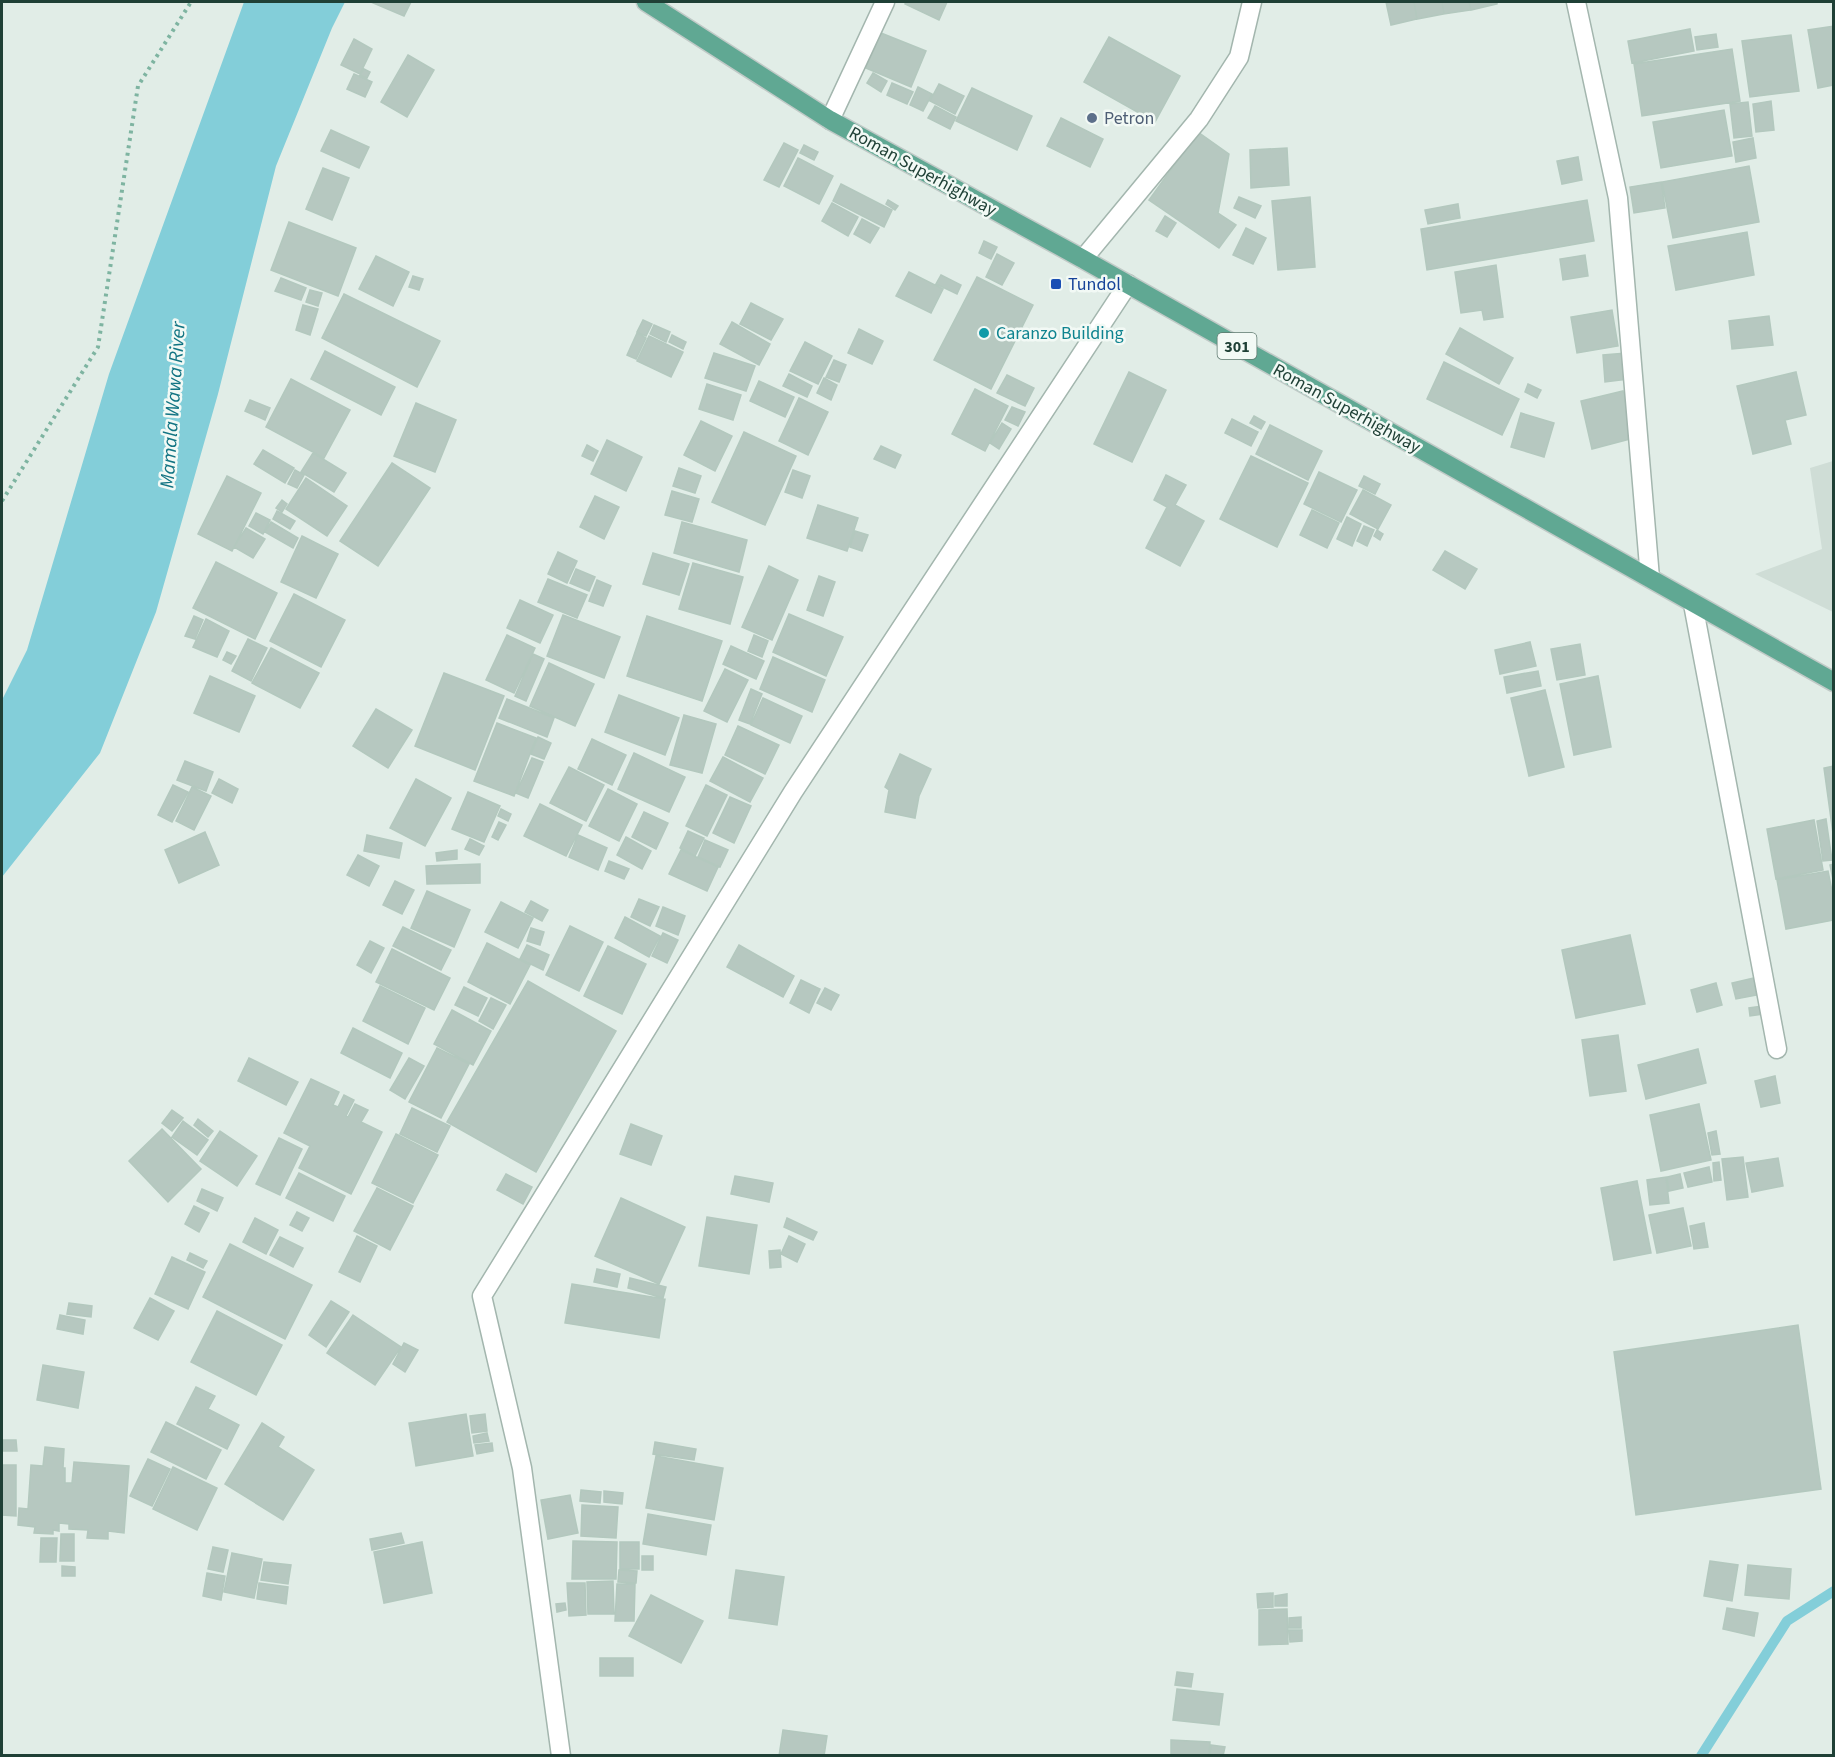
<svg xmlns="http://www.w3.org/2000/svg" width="1835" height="1757" font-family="'Source Sans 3',sans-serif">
<rect width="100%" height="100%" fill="#e1ede7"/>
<path fill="#cfddd6" d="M1833 461H1834L1833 612 1755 574 1822 549 1810 468Z"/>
<path fill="#83ced9" d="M244 2H345L332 28 276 166 218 394 156 612 100 753 2 877V700L27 650 109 374Z"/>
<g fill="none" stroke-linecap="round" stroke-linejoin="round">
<path stroke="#83ced9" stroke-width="10" d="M1701 1756 1787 1621 1834 1591"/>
</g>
<path fill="#b6c8c0" stroke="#b3c8be" stroke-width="1.5" d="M371 2H411L404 16Z
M906 2H947L939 20 905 4Z
M1386 2H1414L1417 19 1391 25Z
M1414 2H1442L1444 14 1417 19Z
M1442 2H1469L1471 10 1444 14Z
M1469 2H1497V4L1471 10Z
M1834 26V85L1818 88 1808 30Z
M1690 29 1694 51 1632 63 1628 41Z
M881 33 926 51 911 87 866 68Z
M1716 34 1718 47 1697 50 1695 37Z
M1791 35 1799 91 1750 97 1742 41Z
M1109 37 1180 76 1155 122 1084 82Z
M354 39 372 49 360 74 341 65Z
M1732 49 1740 101 1642 116 1634 64Z
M408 55 434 70 407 117 381 102Z
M364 69 370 72 367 78 360 75Z
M873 73 887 81 881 92 867 83Z
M354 74 372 82 365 97 347 89Z
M892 83 913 92 907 104 887 95Z
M939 84 964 96 955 114 930 101Z
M918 87 932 94 923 111 910 105Z
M972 88 1032 116 1017 150 956 121Z
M1771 101 1774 130 1756 132 1753 104Z
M1748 102 1752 136 1734 138 1730 104Z
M935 106 956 117 950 129 928 118Z
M1724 110 1732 156 1661 168 1653 122Z
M1061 118 1103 139 1090 167 1047 146Z
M331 130 369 147 359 168 321 151Z
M1198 132 1229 154 1218 213 1236 225 1219 248 1149 200Z
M1753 138 1756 158 1736 162 1733 142Z
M784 143 798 150 779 187 764 180Z
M804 145 818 152 814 160 800 153Z
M1287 148 1289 185 1251 188 1250 150Z
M1578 157 1582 180 1562 184 1557 161Z
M798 158 833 176 819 204 784 186Z
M1749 166 1759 222 1673 238 1662 182Z
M323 168 349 178 332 220 306 209Z
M1661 182 1665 208 1634 213 1630 187Z
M841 184 892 210 884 227 833 201Z
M1239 197 1261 206 1255 218 1234 208Z
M1310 197 1315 267 1278 270 1272 201Z
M888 200 898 206 895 210 886 204Z
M1587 200 1594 241 1427 270 1421 229Z
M832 203 858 217 848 236 822 221Z
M1458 204 1460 218 1428 224 1425 210Z
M1165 216 1176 223 1167 237 1156 231Z
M862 219 879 228 870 243 854 234Z
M289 222 356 248 338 296 271 270Z
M1246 228 1266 238 1253 264 1233 255Z
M1747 232 1754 275 1676 290 1668 246Z
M984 241 997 247 991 259 979 253Z
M997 254 1014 263 1002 285 986 277Z
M1585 255 1588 276 1563 280 1560 259Z
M376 256 409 272 393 306 359 289Z
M1496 265 1503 317 1484 320 1482 310 1461 313 1455 272Z
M909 272 943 289 931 313 896 296Z
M941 275 961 285 957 294 936 284Z
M413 276 423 279 419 290 409 287Z
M977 277 1033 305 991 389 934 360Z
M281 278 306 288 301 300 275 291Z
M310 290 322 293 318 306 306 302Z
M344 294 440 341 417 387 322 338Z
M751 303 783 319 771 340 740 324Z
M303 305 318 309 310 335 296 330Z
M1612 310 1618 346 1577 353 1571 317Z
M1769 316 1773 345 1732 349 1729 321Z
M643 320 652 324 646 336 637 332Z
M732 322 770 344 759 365 720 344Z
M654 325 670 332 666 342 650 334Z
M1460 328 1513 358 1499 384 1446 354Z
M859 329 883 341 872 364 848 353Z
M637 333 646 338 636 359 627 355Z
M672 335 686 342 683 349 669 342Z
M649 336 683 352 671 377 637 361Z
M805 342 832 356 818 384 790 371Z
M325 351 395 387 381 415 311 379Z
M714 353 755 366 746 391 705 378Z
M1626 353 1628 379 1605 382 1603 355Z
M834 360 846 365 839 382 826 377Z
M1444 362 1519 399 1502 435 1427 399Z
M1129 372 1166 390 1132 462 1094 444Z
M1796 372 1806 415 1785 420 1791 444 1753 454 1737 386Z
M789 374 812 386 807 397 783 386Z
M1007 375 1034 388 1025 406 997 393Z
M824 378 837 385 831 400 817 393Z
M291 379 350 410 324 458 266 427Z
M759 381 794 397 785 417 750 401Z
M707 384 741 395 733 420 699 409Z
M1528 384 1541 390 1537 398 1525 392Z
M975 389 1008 406 985 451 952 434Z
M1623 391 1634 438 1592 449 1581 401Z
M799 398 828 412 808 455 779 441Z
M250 400 270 408 265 420 245 411Z
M416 403 456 420 435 472 394 456Z
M1012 407 1025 412 1018 426 1005 420Z
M1521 413 1554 423 1544 457 1511 447Z
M1254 416 1265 422 1261 429 1250 423Z
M1232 419 1258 432 1251 446 1225 433Z
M701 421 732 436 715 471 684 455Z
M1002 423 1011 429 999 449 990 443Z
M1270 425 1322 451 1308 480 1256 454Z
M744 432 796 456 765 525 712 502Z
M607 440 642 457 626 491 591 474Z
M587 445 598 451 593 461 582 456Z
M881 446 901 455 895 468 874 459Z
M263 450 294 468 285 483 254 464Z
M313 453 346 473 334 492 301 472Z
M1251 456 1308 483 1277 547 1220 519Z
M392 463 430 488 378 566 340 541Z
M679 468 701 476 695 493 673 486Z
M295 470 304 475 297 488 288 484Z
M793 470 810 476 802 498 785 492Z
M1319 472 1357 490 1341 522 1304 504Z
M1166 475 1186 485 1175 505 1204 521 1180 566 1146 548 1167 507 1154 500Z
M227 476 261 493 232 551 198 534Z
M1364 476 1380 484 1375 494 1359 486Z
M306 478 347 506 327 536 286 509Z
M1363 490 1391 505 1378 529 1350 514Z
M672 491 699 499 692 522 665 515Z
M595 496 619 507 604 539 580 527Z
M282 500 287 504 282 512 276 508Z
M818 505 858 518 847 551 807 538Z
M1312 510 1339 523 1327 548 1300 535Z
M277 511 295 521 290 529 273 519Z
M256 513 270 520 263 534 249 526Z
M1347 517 1361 524 1352 546 1337 539Z
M271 522 298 538 293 548 265 532Z
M682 522 747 540 739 572 674 553Z
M1364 526 1374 530 1367 546 1357 541Z
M246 528 265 539 253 558 234 547Z
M1377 530 1383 534 1380 540 1374 536Z
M855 531 868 535 862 551 850 547Z
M302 536 338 554 316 598 281 582Z
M1445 551 1477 569 1465 589 1433 570Z
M558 552 577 561 567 583 548 574Z
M653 553 689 564 679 595 643 584Z
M216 562 277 593 255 639 193 608Z
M693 563 743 577 730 624 679 609Z
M769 566 798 580 772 640 742 627Z
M576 569 595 577 589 591 570 583Z
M819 576 835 582 823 616 807 610Z
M548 579 587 595 577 618 538 602Z
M597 580 611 586 603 606 589 601Z
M294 594 345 620 321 667 270 641Z
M520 600 553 615 540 643 507 628Z
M789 614 843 637 826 676 773 652Z
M563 615 620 637 604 678 547 656Z
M194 616 203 620 195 639 185 636Z
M647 616 722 641 702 701 627 676Z
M206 619 229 631 217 657 193 647Z
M507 635 535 648 514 693 486 680Z
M754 635 768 641 762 657 748 651Z
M248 639 267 648 251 681 232 671Z
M1530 642 1536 666 1500 674 1495 650Z
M1580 644 1585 675 1557 680 1551 649Z
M731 646 764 661 756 679 723 664Z
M271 648 319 673 300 708 252 683Z
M227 652 236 656 231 664 223 660Z
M533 654 544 659 526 701 515 696Z
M773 657 825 680 812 712 760 689Z
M549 663 594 684 575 726 530 706Z
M725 669 748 680 727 722 704 711Z
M1538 671 1541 686 1507 693 1504 677Z
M444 673 504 696 475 770 415 746Z
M210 676 255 696 239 732 194 713Z
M1598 676 1611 747 1574 755 1560 684Z
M751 689 762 694 750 724 739 720Z
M1545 690 1564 767 1529 776 1511 698Z
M619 695 679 718 665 755 605 732Z
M763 698 802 716 790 743 751 725Z
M507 699 554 718 547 737 499 718Z
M376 709 412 730 388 768 353 746Z
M684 715 716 724 702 773 670 765Z
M497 723 536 738 514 796 474 781Z
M738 726 779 745 765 774 725 755Z
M538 737 551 743 544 759 531 754Z
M592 739 626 755 612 785 578 769Z
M634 753 685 777 669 812 618 789Z
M900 754 931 769 919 796 915 818 885 812 889 790 885 787Z
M723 757 763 778 750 802 710 781Z
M532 758 543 762 528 798 516 793Z
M185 761 213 772 206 791 177 780Z
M1834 766V841L1824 768Z
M569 767 604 785 586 821 550 803Z
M219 779 238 789 232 803 212 793Z
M416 779 451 798 425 846 390 828Z
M173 785 188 792 172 822 158 815Z
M706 785 727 795 707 836 686 826Z
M192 787 211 796 194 830 176 821Z
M608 789 637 804 619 841 589 826Z
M468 792 500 806 484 842 452 829Z
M730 797 751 806 734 843 713 833Z
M540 804 582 825 566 856 524 836Z
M501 809 511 814 508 821 498 816Z
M644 812 668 823 656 849 632 837Z
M1826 819 1832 860 1823 861 1817 821Z
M1814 820 1823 870 1776 879 1767 829Z
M499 822 506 825 498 840 492 837Z
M688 831 704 838 695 856 680 848Z
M205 832 219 865 179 883 165 850Z
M367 835 402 843 399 858 364 851Z
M578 835 607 848 598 870 569 857Z
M626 837 651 851 642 869 617 855Z
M470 839 484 846 479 855 465 849Z
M705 840 728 850 720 867 698 857Z
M457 850V859L437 861 436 853Z
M681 850 718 867 707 891 669 874Z
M358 855 379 866 369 886 347 875Z
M609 861 629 869 624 879 605 871Z
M480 864V883L427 884 426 866Z
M1834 864V884L1830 865Z
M1828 871 1834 901V920L1786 929 1777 880Z
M395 881 414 890 402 914 383 905Z
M427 891 470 910 454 947 411 928Z
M639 899 659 907 650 926 631 917Z
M531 901 548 910 542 921 525 912Z
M501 902 533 918 518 948 485 932Z
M663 907 685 916 678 935 656 926Z
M625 917 660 936 649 957 615 938Z
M570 926 603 942 579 991 546 975Z
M403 927 451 950 441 970 393 946Z
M531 928 544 932 540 945 527 941Z
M663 933 678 940 667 963 652 956Z
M1630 935 1645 1004 1576 1018 1562 950Z
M370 941 384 948 371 973 357 965Z
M487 943 530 965 510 1004 468 982Z
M527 945 549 955 543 970 520 959Z
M739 945 794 976 783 997 727 967Z
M608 946 646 964 622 1014 584 996Z
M392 949 450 978 434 1010 376 982Z
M1754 978 1757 995 1736 999 1732 983Z
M801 980 820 989 809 1013 790 1003Z
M528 981 616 1031 536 1172 447 1122Z
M1716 983 1722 1005 1697 1012 1691 990Z
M380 986 425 1008 408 1044 363 1021Z
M464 987 487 998 478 1016 455 1005Z
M825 988 839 995 831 1010 817 1003Z
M491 998 506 1005 493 1029 479 1021Z
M1762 1006 1763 1014 1750 1016 1749 1008Z
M452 1010 491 1031 473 1065 434 1044Z
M353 1028 402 1053 390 1078 341 1053Z
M1618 1035 1626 1091 1590 1096 1582 1040Z
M437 1048 469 1064 441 1118 409 1102Z
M1698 1049 1706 1083 1646 1099 1638 1065Z
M249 1058 298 1082 286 1105 238 1081Z
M409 1058 424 1066 405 1099 390 1090Z
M1775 1076 1780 1103 1761 1107 1755 1081Z
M311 1079 339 1092 333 1105 338 1107 344 1095 354 1100 346 1116 348 1117 355 1104 368 1110 361 1122 382 1132 351 1194 299 1168 310 1146 284 1133Z
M1699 1104 1711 1160 1661 1171 1650 1115Z
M412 1108 450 1126 437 1152 400 1134Z
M172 1110 183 1118 172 1131 162 1123Z
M198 1119 213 1131 208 1137 194 1125Z
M183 1121 208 1140 197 1155 172 1137Z
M631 1124 662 1136 651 1165 620 1154Z
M162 1129 201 1169 168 1202 129 1161Z
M220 1131 257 1156 237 1186 200 1161Z
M1716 1131 1720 1154 1712 1155 1708 1133Z
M396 1134 438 1155 413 1203 372 1183Z
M279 1138 302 1149 280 1195 256 1184Z
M1743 1157 1748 1197 1727 1200 1722 1159Z
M1778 1158 1783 1186 1752 1192 1746 1163Z
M1719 1162 1721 1180 1714 1181 1713 1163Z
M1709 1167 1712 1182 1688 1187 1684 1173Z
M299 1173 345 1196 333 1221 286 1198Z
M506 1174 532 1187 523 1204 497 1190Z
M1680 1174 1683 1188 1669 1191 1667 1177Z
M735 1176 773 1183 769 1202 731 1194Z
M1666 1177 1669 1203 1650 1205 1647 1180Z
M1637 1181 1651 1253 1614 1260 1601 1188Z
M377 1188 413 1206 390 1250 354 1231Z
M202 1189 223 1198 217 1211 197 1201Z
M621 1198 685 1227 659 1284 595 1256Z
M194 1206 209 1213 199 1232 185 1224Z
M1683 1208 1691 1246 1657 1253 1649 1215Z
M297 1212 309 1218 302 1231 290 1225Z
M707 1217 757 1225 749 1274 699 1266Z
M255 1218 278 1230 266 1254 243 1242Z
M787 1218 817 1232 813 1240 784 1227Z
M1704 1223 1708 1247 1694 1249 1690 1226Z
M357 1236 377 1246 360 1282 339 1272Z
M789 1236 805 1244 797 1262 781 1254Z
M280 1237 303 1248 293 1267 270 1255Z
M230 1244 312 1285 285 1339 203 1297Z
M780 1250 781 1267 770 1268 769 1251Z
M190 1253 207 1261 203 1268 187 1260Z
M172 1257 205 1272 188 1309 155 1294Z
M597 1269 620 1274 617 1287 594 1282Z
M630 1278 666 1287 663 1298 628 1288Z
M572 1284 665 1299 659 1338 565 1323Z
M150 1298 174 1311 158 1340 134 1328Z
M331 1301 349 1312 326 1347 309 1335Z
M69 1303 92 1306 91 1317 67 1314Z
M217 1311 282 1345 256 1395 191 1362Z
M60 1315 85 1320 83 1334 57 1329Z
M353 1315 401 1347 375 1385 327 1353Z
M1798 1325 1821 1489 1636 1515 1614 1352Z
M404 1343 418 1350 405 1372 393 1364Z
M43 1365 84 1372 78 1408 37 1400Z
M196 1387 215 1396 208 1409 239 1425 227 1449 177 1424Z
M466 1414 473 1456 416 1466 409 1423Z
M485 1414 487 1431 472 1433 470 1416Z
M166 1422 221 1450 206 1479 151 1452Z
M262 1423 284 1437 278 1447 314 1470 283 1520 225 1484Z
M487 1433 489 1441 474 1443 473 1436Z
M3 1440H16L17 1451H3Z
M655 1442 696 1449 694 1460 653 1454Z
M492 1443 493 1451 477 1454 475 1445Z
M45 1447 64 1449 63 1468H65V1483H72L74 1462 129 1466 124 1533 108 1531V1539L87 1538 88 1530 69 1529V1524L59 1523V1531L53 1530V1534L34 1533 35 1527 18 1525 19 1508 28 1509 31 1465 43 1466Z
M656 1456 723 1468 714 1520 646 1508Z
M148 1459 170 1469 152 1506 130 1496Z
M2 1465H16V1516L2 1515Z
M173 1467 217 1488 197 1530 153 1509Z
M581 1490 601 1492 600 1503 580 1501Z
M604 1491 623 1493 622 1504 604 1502Z
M570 1495 578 1533 548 1539 541 1500Z
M582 1505 618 1507 616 1538 581 1536Z
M648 1514 711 1525 706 1555 643 1544Z
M401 1533 404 1543 372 1550 370 1539Z
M61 1534H74V1561H60Z
M41 1538H57L56 1562H40Z
M573 1541 617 1542 616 1579H572Z
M422 1542 432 1593 384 1603 374 1552Z
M620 1542H639V1569H620Z
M213 1547 228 1550 223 1572 208 1569Z
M232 1553 262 1559 254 1598 224 1592Z
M642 1556H653V1570H642Z
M1710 1561 1738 1565 1732 1601 1704 1596Z
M264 1562 291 1565 288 1584 261 1580Z
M1748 1565 1791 1569 1789 1599 1745 1595Z
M62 1566 75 1567V1576H62Z
M619 1570 637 1571 636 1583 618 1582Z
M736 1570 784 1577 777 1625 729 1618Z
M207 1573 225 1576 221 1600 203 1596Z
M613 1581 614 1614H588L587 1582Z
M259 1583 288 1587 286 1604 257 1599Z
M567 1583H585L586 1615 569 1616Z
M617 1584H635L634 1621H615Z
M1273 1593V1607L1258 1608 1257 1594Z
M1287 1594V1606H1275V1596Z
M651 1595 703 1621 681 1663 629 1636Z
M565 1603 566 1610 557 1612 556 1604Z
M1727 1608 1758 1613 1754 1636 1723 1629Z
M1287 1609 1288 1644 1259 1645V1610Z
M1301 1617V1628H1289V1618Z
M1289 1630H1302V1641L1290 1642Z
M600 1658H633V1676H600Z
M1177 1672 1193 1674 1191 1687 1175 1685Z
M1177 1689 1223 1694 1219 1725 1173 1720Z
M783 1730 827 1736 824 1756H779Z
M1171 1740 1210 1742 1209 1756H1171Z
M1211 1745 1225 1747 1223 1756H1210Z"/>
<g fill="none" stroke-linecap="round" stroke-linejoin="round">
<defs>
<path id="minor" d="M1576 2 1618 198 1650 578
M830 120 885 2
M1693 604 1777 1049
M561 1756 522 1468 482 1296 793 792 1128 284"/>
<path id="tertiary" d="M1083 259 1199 119 1239 57 1252 2"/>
<path id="primary" d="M646 2 830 120 1083 259 1834 682"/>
</defs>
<use href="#minor" stroke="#a3b6ae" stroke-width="21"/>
<use href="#tertiary" stroke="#a3b6ae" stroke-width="21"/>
<use href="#primary" stroke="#c0cac7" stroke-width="21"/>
<path stroke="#7eb4a1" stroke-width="4" stroke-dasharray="3 4.5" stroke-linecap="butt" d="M2 501 98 347 138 86 191 2"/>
<use href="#minor" stroke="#fff" stroke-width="18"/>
<use href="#tertiary" stroke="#fff" stroke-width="18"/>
<use href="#primary" stroke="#60a893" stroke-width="18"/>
</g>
<circle fill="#5c6f8a" stroke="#f2f9f5" stroke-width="2" cx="1092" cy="118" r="6"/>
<rect fill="#1a4fb4" stroke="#f2f9f5" stroke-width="2" x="1050" y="278" width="12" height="12" rx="3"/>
<circle fill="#0f9aa8" stroke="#f2f9f5" stroke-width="2" cx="984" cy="333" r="6"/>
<g text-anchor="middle" stroke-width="5" stroke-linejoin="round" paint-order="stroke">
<rect fill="#f2f9f5" stroke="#5e786f" stroke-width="1.5" x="1217.5" y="333" width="39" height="26" rx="4.5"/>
<g font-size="16" font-weight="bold" fill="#1f4036">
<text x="1237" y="352">301</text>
</g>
<g font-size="18" fill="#4e5e75" stroke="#f2f9f5" text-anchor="start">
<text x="1104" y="124">Petron</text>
</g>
<g font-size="18" fill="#1f4036" stroke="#f2f9f5">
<text transform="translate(923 171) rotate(29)" y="6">Roman Superhighway</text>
<text transform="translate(1347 408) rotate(29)" y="6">Roman Superhighway</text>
</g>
<g font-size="18" fill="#164399" stroke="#f2f9f5" text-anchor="start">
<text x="1068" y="290">Tundol</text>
</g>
<g font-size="18" fill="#0d838f" stroke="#f2f9f5" text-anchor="start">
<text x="996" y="339">Caranzo Building</text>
</g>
<g font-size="20" font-style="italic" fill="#127483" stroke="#f2f9f5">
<text transform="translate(172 405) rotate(-86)" y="7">Mamala Wawa River</text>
</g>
</g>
<rect width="1835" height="1757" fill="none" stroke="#1f4036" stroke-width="6"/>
</svg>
